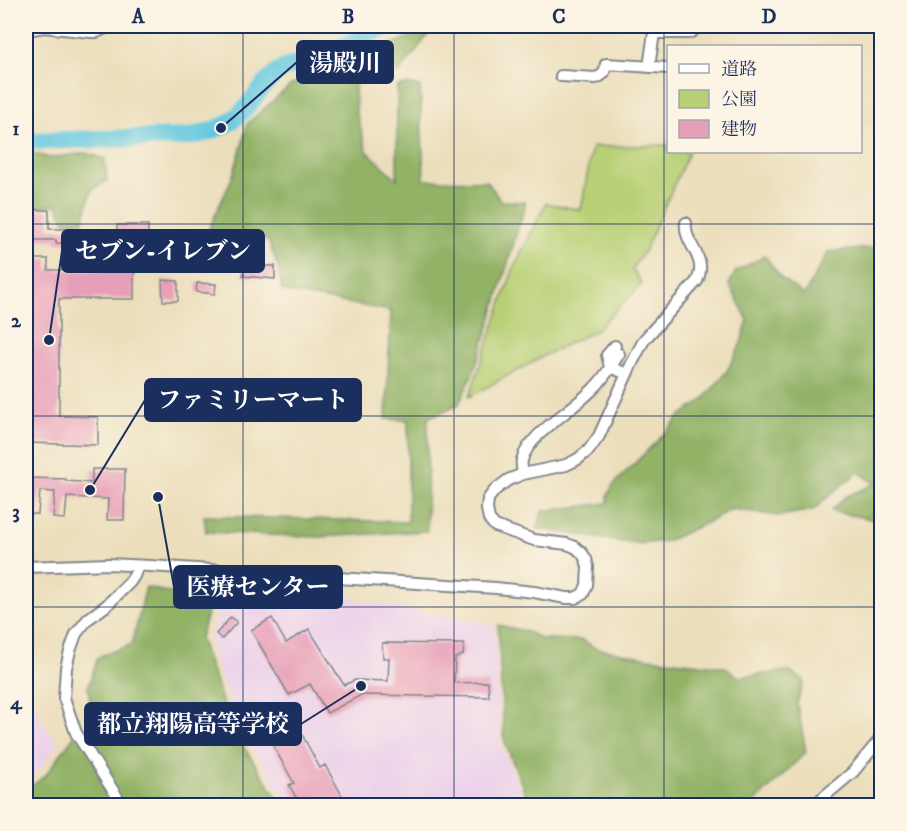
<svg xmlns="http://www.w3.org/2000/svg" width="907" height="831" font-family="'IM FELL DW Pica','Noto Serif JP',serif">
<rect width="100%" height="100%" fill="#fcf5e5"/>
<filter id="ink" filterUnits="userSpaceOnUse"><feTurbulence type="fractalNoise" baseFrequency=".0167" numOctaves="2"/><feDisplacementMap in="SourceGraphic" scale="12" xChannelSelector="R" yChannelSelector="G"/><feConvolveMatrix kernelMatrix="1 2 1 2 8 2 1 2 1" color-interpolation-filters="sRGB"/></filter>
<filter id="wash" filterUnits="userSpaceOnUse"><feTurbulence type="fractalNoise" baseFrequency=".008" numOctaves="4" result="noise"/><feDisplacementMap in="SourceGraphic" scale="24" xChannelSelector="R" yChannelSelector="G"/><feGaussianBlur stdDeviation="1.35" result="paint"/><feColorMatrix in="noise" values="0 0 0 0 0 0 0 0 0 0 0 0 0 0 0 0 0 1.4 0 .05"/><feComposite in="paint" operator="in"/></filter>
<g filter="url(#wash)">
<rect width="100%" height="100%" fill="#ebdebb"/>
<!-- built -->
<path fill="#ecd1ea" d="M227 580 267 583 495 625 500 741 526 805H291L239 730 209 643Z
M26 694 58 744 39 771 26 779Z"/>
<!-- green -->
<path fill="#b8d074" stroke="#6a8069" stroke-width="1.5" d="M668 145V152H689L645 250 632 269 642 284 595 331 551 352 469 397 514 267 546 203 581 210 592 147Z"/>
<!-- forest -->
<path fill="#92b266" stroke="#567062" stroke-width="1.5" d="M418 26H435L398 74 392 63 369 68 355 83 356 112 367 151 397 179V87L408 84 420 87 424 180 487 181 501 201 526 202 491 320 475 368 459 404 428 418 427 531 318 537 206 532 204 516 408 522V420L386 419 391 311 282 291 278 267 268 240 209 229 232 178 243 142 247 124 291 85 349 64 409 37Z
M26 151 49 158 86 153 105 159 107 181 92 189 83 221 65 222 57 205 26 207Z
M881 247V521L831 511 845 497 875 484 859 472 843 484 813 510 779 516 732 509 710 521 667 541 637 544 538 529 542 511 608 503V495L613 485 668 430 680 416 703 400 727 371 741 343 748 320 729 284 736 271 765 256 781 278 804 295 828 252Z
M146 587 210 603 200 638 232 729 282 805H26V790L45 776 76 733 94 727 88 687 98 657 132 644Z
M498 625 528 632 541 639 582 640 595 648 649 658 725 667 739 677 788 671 804 680 797 703 806 752 752 805H530L504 740Z"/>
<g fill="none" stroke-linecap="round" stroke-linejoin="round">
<!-- river -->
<path stroke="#61c7df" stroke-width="18" d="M26 141 188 137C220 130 234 124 254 98 263 87 270 76 283 69 291 65 301 63 309 60 335 50 361 39 385 26"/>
</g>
<g id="blocks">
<!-- building -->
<path fill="#e79eb8" d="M26 210H49V229H74V243H56V240H26Z
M117 225H148V238H117Z
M246 256 264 257 263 266H275V279L243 276Z
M26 259H48V270H102V260H134V299H59V416L98 417V445L26 443Z
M162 280 178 281V301H163Z
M197 283 216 284 215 294 196 292Z
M92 469H125L124 520H107L108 499 67 497 65 519 53 518 55 492 40 491 38 514H26V478L66 479V481L92 483Z
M231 617 237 622 222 639 216 634Z
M272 618 286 643 309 629 344 685 355 680 388 681 389 658H383L382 643 464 644 463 655 455 658 454 683 488 682 489 697 361 695 327 713 310 684 289 695 251 630Z
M298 727 320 768 325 765 348 806H301L289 785 294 783 271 742Z"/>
</g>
</g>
<g filter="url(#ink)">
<use href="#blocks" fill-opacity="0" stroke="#83868c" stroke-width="1.5"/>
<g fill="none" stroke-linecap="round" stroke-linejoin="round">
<!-- minor casing -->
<g stroke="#83868c" stroke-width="14">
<path id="minor" d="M26 30 44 27 91 32H97L110 26
M649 67 654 33H689L693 31 695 26
M561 76 596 78C604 75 605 72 606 64L668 68
M615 346 607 355 610 367 627 374
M523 474C522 469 521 464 522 460 529 433 575 409 594 388 604 379 611 366 619 354
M26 567 108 564 150 566 496 588 534 592 566 598H575L583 594 587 585 588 567 586 559 581 552 575 547 567 544 534 540 495 526 489 519 487 509 488 499 495 490 508 480 523 474 566 465 578 459 589 450 599 436 631 365 644 340 697 281C709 257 683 244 686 223
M123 806 76 733 64 698 66 668 70 651 76 634 88 619 107 605 130 582 134 576 138 566
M813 806 853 772 882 737"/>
</g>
<!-- minor -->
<use href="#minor" stroke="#fff" stroke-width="10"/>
</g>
</g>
<!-- grid -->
<path fill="none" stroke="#1b2f5e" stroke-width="1.5" stroke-opacity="0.55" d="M243 26V806M454 26V806M664 26V806M26 224H882M26 416H882M26 607H882"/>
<!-- callouts -->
<path fill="none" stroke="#1b2f5e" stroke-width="2" d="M221 128L297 62M49 340L62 251M90 490L145 400M158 497L174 587M361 686L301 724"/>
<g fill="#1b2f5e" stroke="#fcf5e5" stroke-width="2">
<circle cx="221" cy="128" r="6"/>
<circle cx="49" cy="340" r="6"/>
<circle cx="90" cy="490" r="6"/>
<circle cx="158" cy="497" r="6"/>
<circle cx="361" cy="686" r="6"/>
</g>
<g fill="#1b2f5e" stroke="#1b2f5e" stroke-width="2">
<rect x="297" y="41" width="96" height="42" rx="6"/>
<rect x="62" y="230" width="202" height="42" rx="6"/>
<rect x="145" y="379" width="216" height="42" rx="6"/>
<rect x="174" y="566" width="168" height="42" rx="6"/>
<rect x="85" y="703" width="216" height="42" rx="6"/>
</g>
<g font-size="24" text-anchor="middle" font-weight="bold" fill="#fff">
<text x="345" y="71">湯殿川</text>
<text x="163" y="259">セブン-イレブン</text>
<text x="253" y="408">ファミリーマート</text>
<text x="258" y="595">医療センター</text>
<text x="193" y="732">都立翔陽高等学校</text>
</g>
<!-- margin -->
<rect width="907" height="831" fill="none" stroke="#fcf5e5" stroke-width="66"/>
<!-- legend -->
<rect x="667" y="45" width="195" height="108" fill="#fcf5e5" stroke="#a2a6af" stroke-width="1.5"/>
<rect x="679" y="64" width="30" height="9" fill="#ffffff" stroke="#a2a6af" stroke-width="1.5"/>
<text x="721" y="75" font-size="18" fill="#1b2f5e">道路</text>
<rect x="679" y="90" width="30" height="18" fill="#b8d074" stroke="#a2a6af" stroke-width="1.5"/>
<text x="721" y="105" font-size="18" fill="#1b2f5e">公園</text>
<rect x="679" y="120" width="30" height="18" fill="#e79eb8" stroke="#a2a6af" stroke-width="1.5"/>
<text x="721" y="135" font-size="18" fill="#1b2f5e">建物</text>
<rect x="33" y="33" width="841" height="765" fill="none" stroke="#1b2f5e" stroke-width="2"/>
<g font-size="20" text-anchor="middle" font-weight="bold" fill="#1b2f5e">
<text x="138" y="23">A</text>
<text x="348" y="23">B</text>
<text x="559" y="23">C</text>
<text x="769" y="23">D</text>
<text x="16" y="135">1</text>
<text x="16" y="327">2</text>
<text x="16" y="518">3</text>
<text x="16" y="709">4</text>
</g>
</svg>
